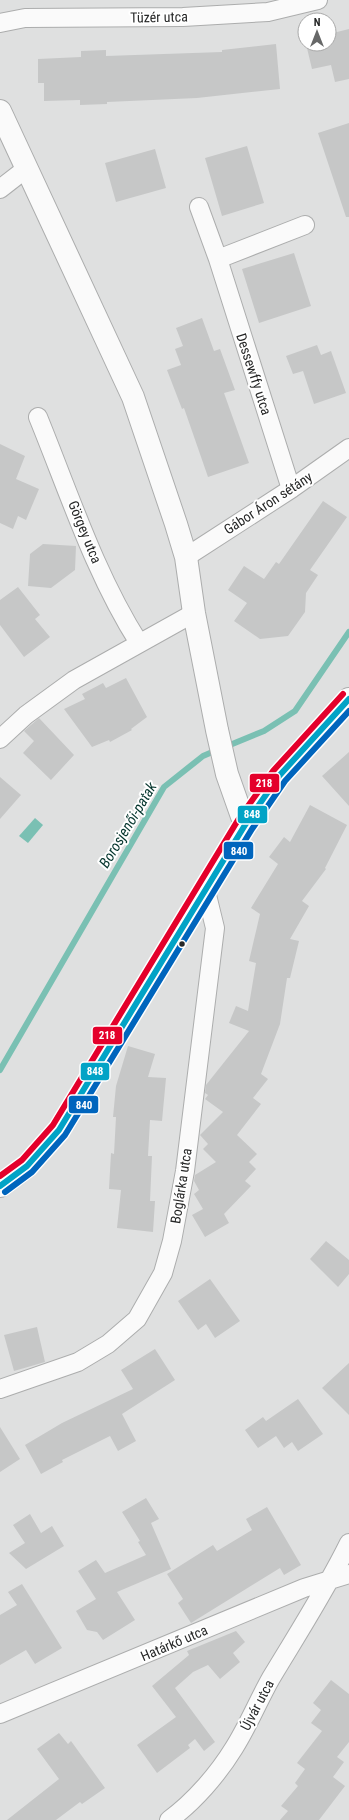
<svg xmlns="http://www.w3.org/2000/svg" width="349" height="1820" font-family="'Roboto Condensed',sans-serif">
<rect width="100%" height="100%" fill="#dfe0e0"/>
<!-- water -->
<path fill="#7ac0b3" d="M35 818 43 825 28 843 19 836Z"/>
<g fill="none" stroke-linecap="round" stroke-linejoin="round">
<!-- stream -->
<path stroke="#7ac0b3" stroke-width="6" d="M225 747 264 731 295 711 349 632
M0 1070 164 787 203 756 217 750"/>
</g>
<!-- building -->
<path fill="#c6c7c7" d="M349 29V79L335 82 331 65 312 69 306 44H329V34Z
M276 44 280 89 197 98 107 102V104L80 105V100L44 101V83H38V59L81 57V51L106 50V56L222 52V50Z
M349 123V217H346L318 133Z
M247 146 264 203 222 216 205 158Z
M155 149 166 188 116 202 105 163Z
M294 253 311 306 259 323 242 269Z
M202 318 214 351 220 349 235 390 224 393 249 463 208 477 184 408 182 409 167 370 181 365 175 349 183 346 176 328Z
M317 345 321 355 331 351 346 393 314 404 303 371 293 374 286 356Z
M0 444 25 456 16 479 39 489 26 520 18 516 13 529 0 523Z
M323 501 347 517 310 570 318 575 306 593 305 612 288 636 260 639 234 621 247 603 228 590 244 566 264 579 276 562 279 564Z
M43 544 76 546 75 570 51 588 28 586 30 554Z
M18 587 40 615 35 619 50 637 24 657 0 625V600Z
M126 678 147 717 131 729 132 730 110 742 109 740 92 747 64 709 85 699 82 694 103 683 106 688Z
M39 718 74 755 51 780 23 753 34 741 24 731Z
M349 752V806L322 776Z
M0 777 21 795 0 819Z
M310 805 347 825 325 868 326 869 302 901 309 906 290 939 299 941 290 978H287L280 1024 261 1074 268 1079 253 1098 261 1104 237 1135 257 1154 249 1162 256 1169 245 1181 251 1186 224 1214 229 1223 205 1237 192 1215 203 1209 194 1194 199 1190 194 1181 195 1175 216 1162 203 1149 208 1144 200 1135 223 1112 205 1099 208 1095 205 1093 206 1085 249 1031 229 1023 236 1006 248 1011 256 963 249 961 260 914 251 908 278 864 269 857 284 837 290 842Z
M128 1046 155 1054 148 1077 166 1078 162 1121 150 1120 148 1156H152L150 1201H155L153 1232 117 1228 121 1190 109 1189 111 1153 114 1154 116 1117H113L116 1086Z
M326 1241 349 1260V1274L338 1287 310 1259Z
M210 1279 240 1321 215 1338 206 1324 198 1330 178 1301Z
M37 1327 45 1362 14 1371 4 1335Z
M155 1349 175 1380 122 1414 136 1441 118 1451 110 1436 62 1460 63 1462 41 1474 25 1445 62 1423 133 1389 121 1370Z
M349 1363V1415L322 1388Z
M298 1399 323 1434 298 1451 292 1442 284 1448 276 1436 258 1448 245 1430 263 1417 266 1421Z
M0 1427 20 1459 0 1472Z
M146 1498 159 1519 151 1523 171 1569 117 1592 135 1620 103 1640 97 1632 87 1630 76 1611 96 1599 78 1571 96 1560 105 1573 146 1555 138 1542 140 1541 122 1512Z
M267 1507 301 1565 284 1575 280 1568 191 1623 178 1603 183 1599 167 1574 213 1545 217 1551 252 1530 246 1519Z
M30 1514 41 1533 52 1526 64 1546 26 1569 9 1553 25 1543 13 1525Z
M22 1584 62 1648 35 1664 26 1650 0 1665V1615L17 1605 8 1592Z
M236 1631 245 1642 233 1653 240 1662 220 1679 208 1665 193 1672 175 1688 215 1742 204 1751 195 1739 188 1745 190 1748 157 1773 137 1745 176 1717 152 1686 189 1655 187 1651Z
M331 1680 349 1694V1742L337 1757 344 1762 333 1777 345 1786 319 1820H280L288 1811 281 1806 298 1786 295 1783 305 1769 297 1763 322 1731 311 1723 321 1710 313 1703Z
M59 1733 68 1744 71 1741 105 1788 82 1804 80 1802 56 1820H7L59 1779 37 1749Z"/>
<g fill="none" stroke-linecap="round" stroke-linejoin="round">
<!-- minor casing -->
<g stroke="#acadad" stroke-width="20">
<path id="minor" d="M0 23 25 18 183 17 268 12 318 0
M0 189 27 168
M199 207 218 259 291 489
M218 259 305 225
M38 417C69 493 95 574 139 643
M186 557 291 489 349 448
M0 739 26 715 74 680 194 613
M0 1389 78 1362 108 1344 137 1319 163 1273 172 1241 185 1171 215 928 206 891
M0 1714 304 1588 349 1574
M169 1820C194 1802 218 1774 234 1748 248 1726 258 1701 271 1678 298 1633 326 1590 349 1543"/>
</g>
<!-- tertiary casing -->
<g stroke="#acadad" stroke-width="24">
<path id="tertiary" d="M0 111 133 397 176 524 186 557 194 613 217 730 227 774 245 825"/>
</g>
<!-- secondary casing -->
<g stroke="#acadad" stroke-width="24">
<path id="secondary" d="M0 1186 27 1166 59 1130 245 825 279 776 349 699"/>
</g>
<!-- minor -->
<use href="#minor" stroke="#fafafa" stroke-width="18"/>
<!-- tertiary -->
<use href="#tertiary" stroke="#fafafa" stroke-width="22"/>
<!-- secondary -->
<use href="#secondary" stroke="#fafafa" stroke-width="22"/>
<!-- bus-1 casing -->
<g stroke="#fff" stroke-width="9">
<path id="bus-1" d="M0 1186 27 1166 59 1130 245 825 279 776 349 699"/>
</g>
<!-- bus-2 casing -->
<g stroke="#fff" stroke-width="9">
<path id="bus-2" d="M5 1192 32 1172 65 1135 252 829 285 781 349 711"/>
</g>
<!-- bus-3 casing -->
<g stroke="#fff" stroke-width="9">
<path id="bus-3" d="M0 1176 22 1160 53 1125 238 820 273 771 343 694"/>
</g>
<!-- bus-1 -->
<use href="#bus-1" stroke="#02a3c6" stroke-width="6"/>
<!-- bus-2 -->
<use href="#bus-2" stroke="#0065bd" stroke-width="6"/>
<!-- bus-3 -->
<use href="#bus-3" stroke="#e4002b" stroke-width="6"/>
</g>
<!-- markers -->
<circle fill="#272828" stroke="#fff" stroke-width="1.5" cx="182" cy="944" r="3.5"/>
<g text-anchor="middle" stroke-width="4" stroke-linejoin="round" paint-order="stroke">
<!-- street labels -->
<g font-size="14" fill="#272828" stroke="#fff">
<text transform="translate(159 17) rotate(-1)" y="5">Tüzér utca</text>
<text transform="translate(254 374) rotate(72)" y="5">Dessewffy utca</text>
<text transform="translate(268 503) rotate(-33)" y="5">Gábor Áron sétány</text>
<text transform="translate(85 532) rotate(68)" y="5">Görgey utca</text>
<text transform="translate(181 1186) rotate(-81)" y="5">Boglárka utca</text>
<text transform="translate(174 1643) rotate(-23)" y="5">Határkő utca</text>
<text transform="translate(257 1705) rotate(-62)" y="5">Újvár utca</text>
</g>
<!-- water labels -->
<g font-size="15" font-style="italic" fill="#06362e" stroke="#fff">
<text transform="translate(128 825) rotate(-59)" y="5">Borosjenői-patak</text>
</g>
</g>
<g stroke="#fff" stroke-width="1.5">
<rect x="249" y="773" width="31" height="20" rx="4" fill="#e4002b"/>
<rect x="237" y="805" width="31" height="19" rx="4" fill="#02a3c6"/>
<rect x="223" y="841" width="31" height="19" rx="4" fill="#0065bd"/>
<rect x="92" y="1026" width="31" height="19" rx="4" fill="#e4002b"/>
<rect x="80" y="1062" width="30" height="19" rx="4" fill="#02a3c6"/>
<rect x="68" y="1095" width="31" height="19" rx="4" fill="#0065bd"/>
</g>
<g font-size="11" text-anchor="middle" font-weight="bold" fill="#fff">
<text x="264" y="787">218</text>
<text x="252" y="818">848</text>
<text x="239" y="855">840</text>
<text x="107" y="1039">218</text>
<text x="95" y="1075">848</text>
<text x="84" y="1109">840</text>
</g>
<!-- north arrow -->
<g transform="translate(317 32)"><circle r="19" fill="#ffffff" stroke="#a9a9a9"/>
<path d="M0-3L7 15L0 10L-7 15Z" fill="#676868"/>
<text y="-6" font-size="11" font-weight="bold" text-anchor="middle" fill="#272828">N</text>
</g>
</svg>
